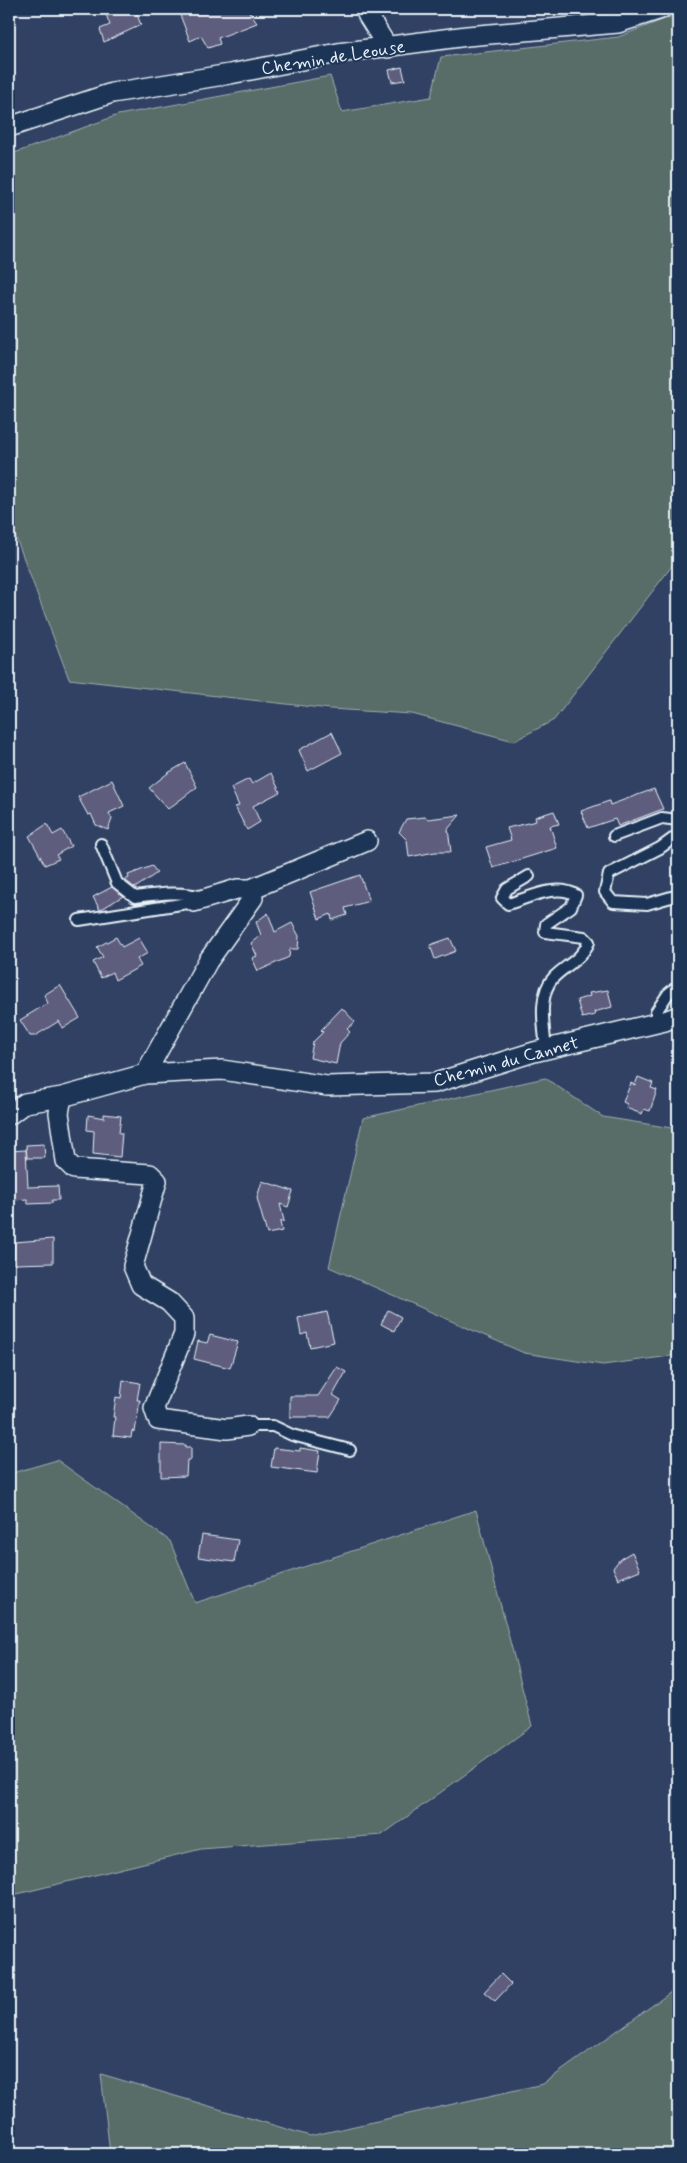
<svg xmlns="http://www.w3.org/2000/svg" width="687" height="2163" font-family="Mynerve,sans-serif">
<rect width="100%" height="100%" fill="#304163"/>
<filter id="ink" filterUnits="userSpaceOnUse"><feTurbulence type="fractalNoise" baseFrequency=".02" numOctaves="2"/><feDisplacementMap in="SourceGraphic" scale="10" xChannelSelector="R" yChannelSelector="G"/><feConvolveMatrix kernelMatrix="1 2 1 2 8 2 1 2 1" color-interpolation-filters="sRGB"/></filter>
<g filter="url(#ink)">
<!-- green -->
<path fill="#586c68" stroke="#a0aeb0" d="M678 14V558L554 720 514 741 412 714 330 709 69 679 9 519V155L118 115 330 76 342 112 431 97 441 57 618 37Z
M545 1078 603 1117 678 1129V1355L603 1365 524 1353 329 1267 363 1118Z
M57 1460 170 1541 195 1603 476 1510 532 1726 382 1835 201 1849 9 1896V1474Z
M678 1987V2154H110L101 2074 310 2136 543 2084Z"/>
<!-- building -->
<path fill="#5e5d7e" stroke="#e8f1f8" d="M104 9H135L141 25 104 42 100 29 110 25Z
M195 9H247L257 23 218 38 220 44 208 48 201 36 190 41 180 15Z
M402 67 405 80 392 82 389 70Z
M332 732 342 753 308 771 299 750Z
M185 763 197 787 168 809 149 788 168 773Z
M271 773 280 792 253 806 260 822 247 830 235 807 239 806 231 788 249 779 252 784Z
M112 780 124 806 109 813 112 819 108 830 96 825 91 814 88 815 78 797Z
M654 789 663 809 618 826 615 819 588 828 581 811 609 801 610 805Z
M554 811 559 824 550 826 557 848 493 868 486 847 511 840 507 828 536 821 535 817Z
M460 815 448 829 451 852H435L409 857 407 840 399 832 406 819 425 817 428 819Z
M47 824 53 835 62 830 71 846 56 855 59 859 45 865 29 836Z
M152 866 157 873 135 888 125 880 129 878 128 875Z
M360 875 369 901 345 908 347 915 332 920 331 914 319 919 310 892Z
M112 887 123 896 100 910 93 897Z
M268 913 275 932 292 923 299 936 298 949H290L289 957 258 971 252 958 257 956 251 943 261 935 256 922Z
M116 937 122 947 139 938 148 953 137 959 141 966 115 980 112 972 101 978 93 962 103 957 97 947Z
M450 938 456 951 435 959 430 945Z
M60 985 80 1018 63 1028 59 1021 35 1036H30L20 1020 48 1003 44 995Z
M608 990 612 1007 594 1012 595 1015 582 1018 577 1000 590 996 589 993Z
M342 1008 355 1022 347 1029 350 1032 340 1043 336 1064 310 1058 313 1042 323 1032 321 1030Z
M638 1077 653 1083 651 1088 657 1090 650 1111 644 1109 642 1114 626 1108 627 1104 623 1102 631 1083 635 1085Z
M104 1114 121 1116 119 1133H122L120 1157 93 1154 94 1131 87 1130 88 1115 104 1118Z
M44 1144 45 1158H27L26 1145Z
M26 1150 28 1187 58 1186 59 1200H52V1203L28 1204 27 1199 13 1200 12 1181H9V1151Z
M262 1181 293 1191 288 1207 280 1204 284 1221 280 1222 282 1231 267 1234 257 1198Z
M53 1239V1263L14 1264V1242Z
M388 1310 401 1317 394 1331 381 1324Z
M327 1312 334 1342 310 1347 307 1333 301 1335 298 1318Z
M210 1335 238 1342 230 1368 194 1359 198 1341 207 1343Z
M337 1367 346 1372 333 1395 341 1400 330 1417H290V1396H318Z
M123 1380 140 1383 137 1400H140L135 1432 132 1431 131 1438 113 1436 115 1417H113L116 1397 121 1398Z
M161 1444 186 1445V1447H191V1460H187L186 1476 161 1477Z
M274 1448 300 1451V1448L320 1451 317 1473 271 1467Z
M202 1535 238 1540 234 1562 198 1557Z
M632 1552 640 1570 618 1579 613 1568 620 1559Z
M501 1974 511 1984 495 2001 484 1992Z"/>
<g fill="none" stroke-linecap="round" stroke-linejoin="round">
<!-- lane casing -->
<g stroke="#e8f1f8" stroke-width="14">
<path id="lane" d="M678 835 660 848 609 874 605 892 613 902 647 904 678 895
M614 836 662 818 678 820
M101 844 117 883 135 897C159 894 180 891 203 897
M529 876 507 889 502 898 508 904C529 898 556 883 576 895L571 907 546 924 545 932 584 937 589 942C582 959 566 965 554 977 537 994 544 1028 546 1049
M79 920 194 902
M665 1021 656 1012 668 994 678 986
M248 1426H273L292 1435 350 1450"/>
</g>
<!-- street casing -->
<g stroke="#e8f1f8" stroke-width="22">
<path id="street" d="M365 9 368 16 388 48
M9 127 112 93 230 74 338 53 467 36 618 23 661 9
M194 902 237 889H251L367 841
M145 1074 208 961 253 898 251 889
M62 1097 59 1113 66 1161 74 1169 150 1174 157 1181 133 1266 141 1285 169 1302 184 1318V1334L154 1408 158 1420 227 1429 248 1426
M9 1115 25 1103 62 1097 145 1074 222 1070 327 1086 435 1083 534 1052 665 1021 678 1016"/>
</g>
<!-- lane -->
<use href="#lane" stroke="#1d3557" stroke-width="10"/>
<!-- street -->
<use href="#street" stroke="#1d3557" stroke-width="19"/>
</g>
</g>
<g text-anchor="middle" stroke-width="4" stroke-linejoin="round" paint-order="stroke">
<!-- street labels -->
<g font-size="18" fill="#e8f1f8" stroke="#1d3557">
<text transform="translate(333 57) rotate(-9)" y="6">Chemin de Leouse</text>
<text transform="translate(506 1061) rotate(-15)" y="6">Chemin du Cannet</text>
</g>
</g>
<!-- margin -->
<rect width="687" height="2163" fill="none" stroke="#1d3557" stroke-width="30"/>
<rect x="15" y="15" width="657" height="2133" fill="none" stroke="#e8f1f8" stroke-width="2" filter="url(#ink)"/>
</svg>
